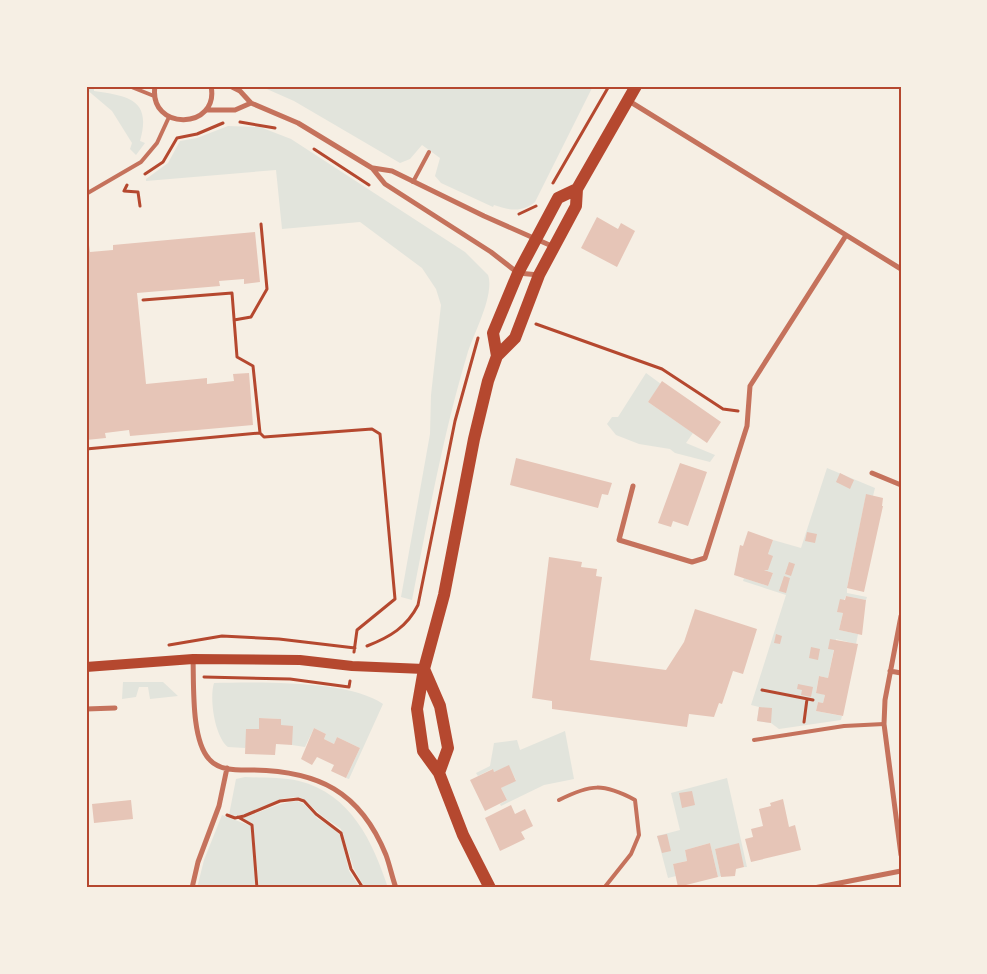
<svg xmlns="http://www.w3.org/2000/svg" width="987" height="974" font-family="Roboto,sans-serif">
<rect width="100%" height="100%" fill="#f6efe4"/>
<!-- green -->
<path fill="#e2e4dc" d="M86 86H94V91C128 96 152 99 140 141L145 143 136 155 130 149 132 143 112 111 86 89Z
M260 86H593L535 202C522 213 508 210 494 205L493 207 441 183 435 176 440 158 422 145 410 159 400 163 294 101Z
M228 126 260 127 291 139 465 252 488 275C495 295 473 335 467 355 443 435 428 518 412 600L401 597 430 434 431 395 441 305 436 289 422 268 360 222 282 229 276 170 146 181V179L168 163 180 141 197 138Z
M646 373 661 384 648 402 693 433 686 443 715 455 710 462 675 453 670 449 639 444 616 435 607 424 612 417H618Z
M827 468 875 488 873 496 866 495 847 588V593L867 597 866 600 846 596 838 612 843 613 839 630 858 634 856 644 836 639 828 678 819 676 816 692 825 695 823 703 818 702 816 711 842 716 841 720 779 729 771 723 757 721 759 707 751 705 786 595 743 581 744 578 768 586 773 573 764 570 772 556 768 554 773 540 801 548Z
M123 682H163L178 696 150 699 148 687H139L136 697 122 699Z
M214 683C256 682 350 680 383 704L349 779 346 778 360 748 337 737 334 744 324 739 326 734 314 728 305 747 292 745 281 725V719L259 718V729L245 748 228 747C215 737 209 699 214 683Z
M565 731 574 779 544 785 501 806 500 804 507 800 501 788 516 780 509 766 494 772 492 769 478 776 476 773 490 766 494 743 517 740 520 750Z
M245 777C263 778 281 777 299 781 351 794 373 842 388 888H365L354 869 341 829 322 816 302 798C274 792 254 821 229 815L236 779Z
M727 778 747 867H744L738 844 715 849 721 876 718 877 710 843 685 850 687 861 673 864 676 876 668 878 657 836 680 830 671 793Z
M297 801 304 804 317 818 335 830 341 836 349 871 360 888H259L253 826 252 823 239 818C261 814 274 803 297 801Z
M222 815 251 826 256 888H197L204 860Z"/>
<!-- building -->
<path fill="#e6c5b7" d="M597 217 618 229 621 223 635 231 617 267 581 248Z
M255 232 260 282 244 284V279L219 281 220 286 137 293 146 384 207 378V384L234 381 233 374 249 373 253 425 130 436 129 430 105 433 106 438 86 440V246L89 245 90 252 113 250V245Z
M662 381 721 422 707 443 648 402Z
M516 458 612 483 608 495 602 494 598 508 510 485Z
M680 463 707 472 688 526 673 521 671 527 658 523Z
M840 473 854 480 850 489 836 482Z
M866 494 883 498 882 506H883L864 592 847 588Z
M748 531 773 540 768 554 773 556 768 570H764L773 573 768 586 734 575 740 545 743 546Z
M807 532 817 534 815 543 805 541Z
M549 557 582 562 581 567 597 569 596 576 602 577 590 660 666 670 684 642 695 609 757 629 743 674 733 671 722 704 719 703 714 717 689 714 687 727 552 709V701L532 698Z
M789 562 795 564 791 576 785 574Z
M784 576 790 578 786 593 779 591Z
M846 596 866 600 862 635 839 630 843 613 837 612 840 599 845 600Z
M776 634 782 636 780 644 774 643Z
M830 639 858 644 843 716 816 711 818 702 823 703 825 695 816 693 819 676 828 678 834 650 828 649Z
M811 647 820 649 818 660 809 658Z
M798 684 813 687 811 697 801 695 802 690 797 689Z
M759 707 772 708 771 723 757 721Z
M259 718 281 719V725L293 726 292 745 276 744 275 755 245 754 246 729H259Z
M314 728 326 734 324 739 334 744 337 737 360 748 346 778 331 771 334 765 317 757 312 765 301 759Z
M509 765 516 781 501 788 507 800 485 811 470 780 493 769 494 772Z
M692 791 695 805 682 808 679 793Z
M783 799 789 827 795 825 801 850 751 862 745 839 753 837 751 829 763 826 759 809 771 806 770 803Z
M131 800 133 819 94 823 92 804Z
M511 805 515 814 525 809 533 826 521 832 525 839 500 851 485 818Z
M667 834 671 851 662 853 657 836Z
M710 843 718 877 678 887 673 864 687 861 685 850Z
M739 843 744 867 736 869 735 876 721 877 715 849Z"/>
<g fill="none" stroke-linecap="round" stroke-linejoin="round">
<!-- path -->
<path stroke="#b5482f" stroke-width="3" d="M240 122 275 128
M314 149 369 185
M145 174 163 162 177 138 197 134 223 123
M553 183 609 86
M127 185 124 191 138 192 140 206
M519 214 536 206
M143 300 232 293 237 357 253 366 260 433 264 437 372 429 380 434 395 599 357 630 354 652
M234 320 251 317 267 289 261 224
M536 324 662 369 723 409 738 411
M86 449 260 433
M169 645 222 636 279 639 355 648
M367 646C390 637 407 627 418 605L455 421 478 338
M204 677 290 679 349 687 350 681
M762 690 813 700
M804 722 807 699
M227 815 235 818 244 816 280 801 298 799 304 801 316 814 341 833 351 869 363 888
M238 817 252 825 257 888"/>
<!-- service -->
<path stroke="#c5725c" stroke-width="4" d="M129 86 154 96
M413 182 429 152
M86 194 141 162 157 143 169 117
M754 740 844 726 884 724
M559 800C591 784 603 783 635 800L639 835 631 854 604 888"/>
<!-- minor -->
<path stroke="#c5725c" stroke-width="5" d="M155 86C148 132 220 130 211 86
M230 86 240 91 251 103 298 123 372 168 385 184 491 252 518 273 539 275
M629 101 901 269
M206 110H235L251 103
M373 168 392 171 484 216 554 247
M872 473 901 485
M633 486 619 540 692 562 705 558 747 426 750 386 845 237
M901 616 885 700 884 724 901 855
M193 659C194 685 191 739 209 759 219 771 237 770 252 770 318 771 360 791 386 855 390 866 392 877 396 888
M890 671 901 673
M86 709 115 708
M192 888 198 862 219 806 227 768
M814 888 901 871"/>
<!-- secondary -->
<path stroke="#b5482f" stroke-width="10" d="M86 667 193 659 300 660 352 666 424 669"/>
<!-- primary -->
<path stroke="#b5482f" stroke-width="12" d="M497 356 493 333 518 273 558 198 577 189
M424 669 440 706 448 748 439 773
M490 888 463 835 439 773 423 751 417 709 424 669 444 595 474 439 488 381 497 356 515 338 539 275 576 206 577 189 636 86"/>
</g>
<!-- border -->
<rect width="987" height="974" fill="none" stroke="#f6efe4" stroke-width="175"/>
<rect x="88" y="88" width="812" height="798" fill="none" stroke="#b5482f" stroke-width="2"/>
</svg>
